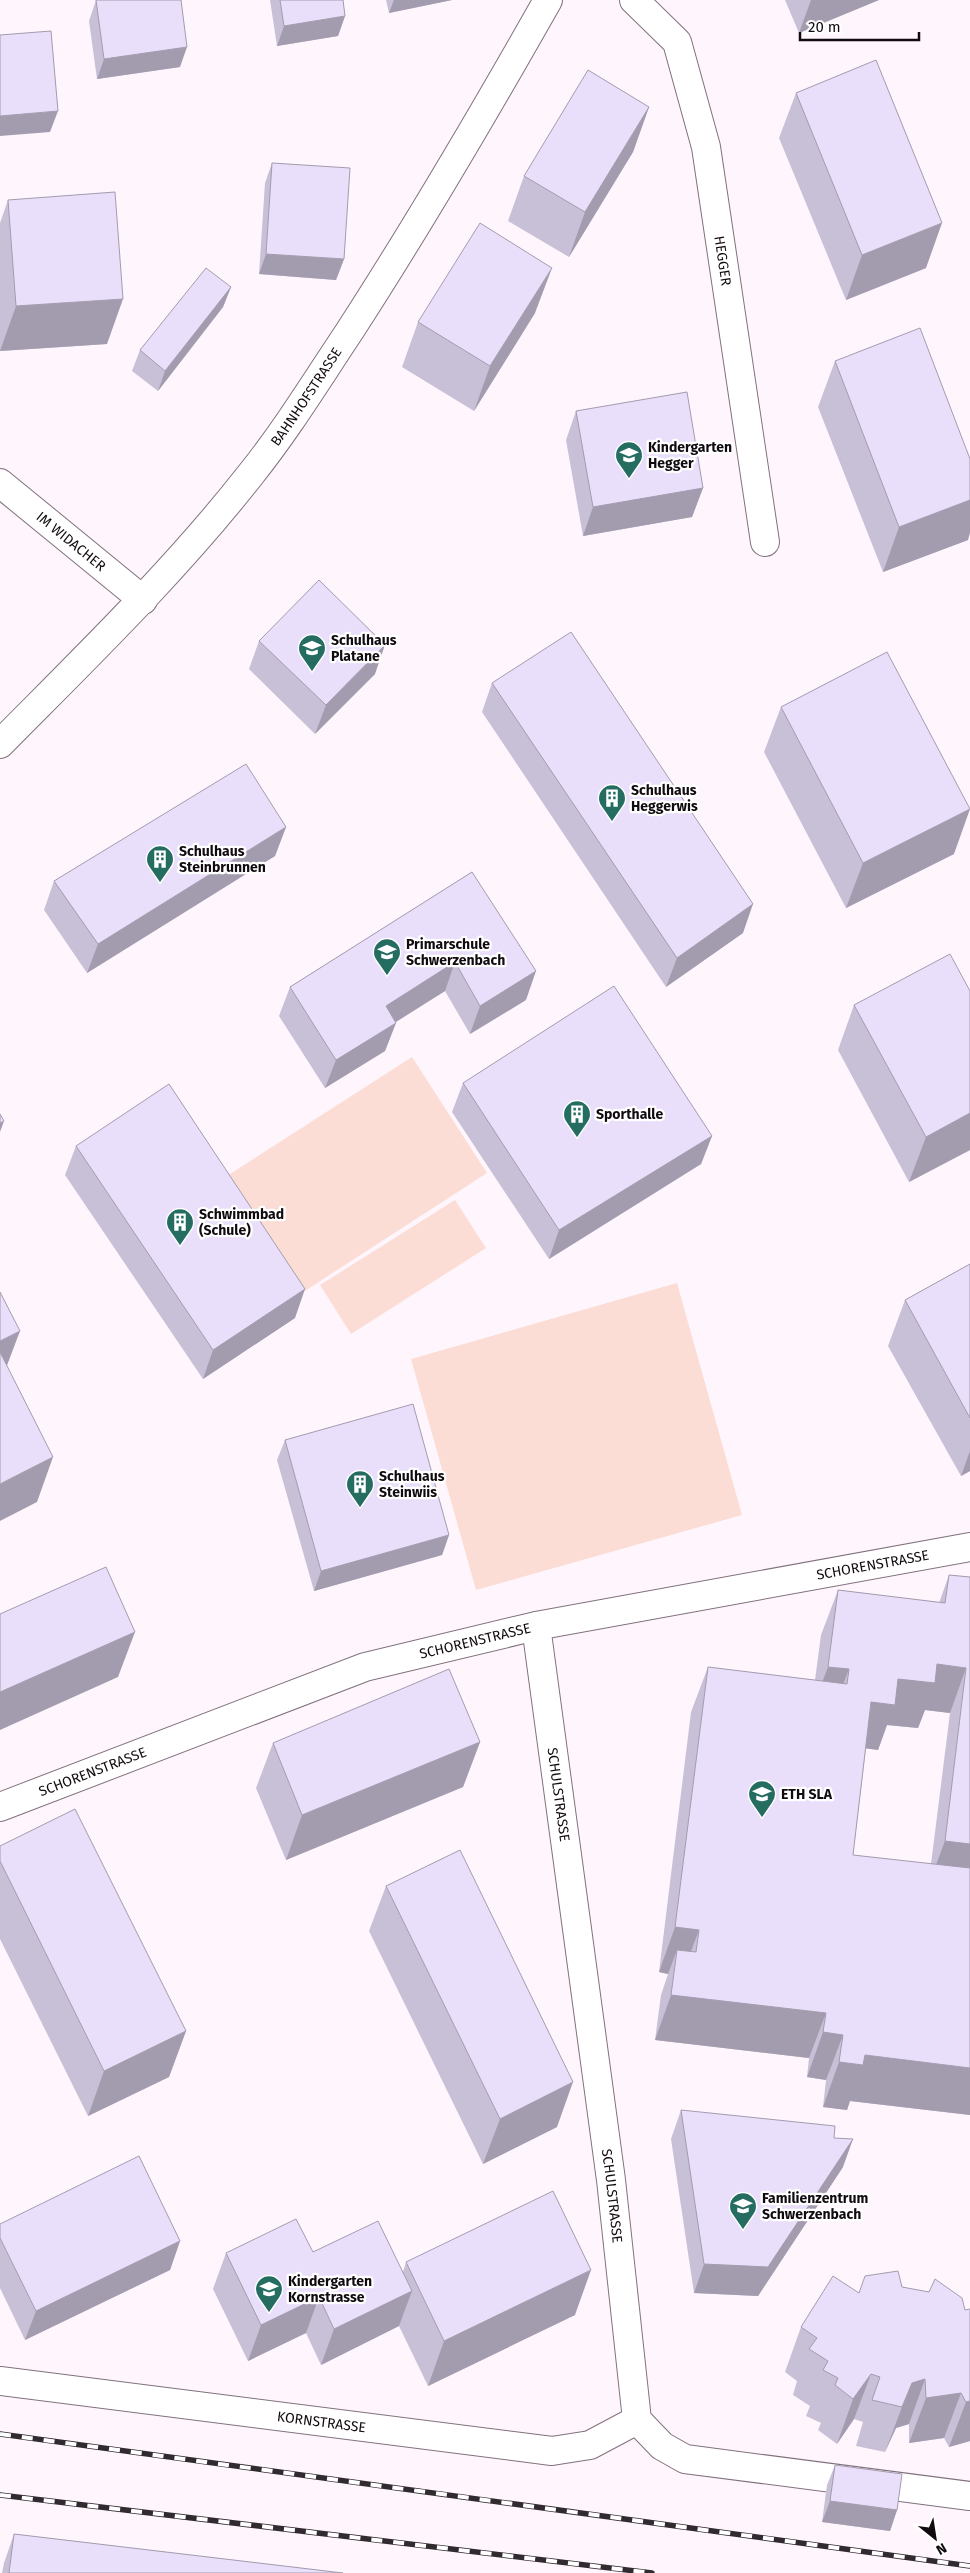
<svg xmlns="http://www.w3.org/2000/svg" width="970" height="2573" font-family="'Fira Sans',sans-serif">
<rect width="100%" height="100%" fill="#fef6fc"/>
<!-- green -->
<path fill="#fcddd6" d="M412 1057 487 1173 291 1300 216 1183Z
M455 1200 486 1248 351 1334 320 1285Z
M677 1283 742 1515 476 1590 411 1359Z"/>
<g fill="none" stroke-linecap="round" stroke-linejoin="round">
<!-- street casing -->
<g stroke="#81717e" stroke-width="30">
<g id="street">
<path id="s1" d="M634 0 677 42 706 147 765 542"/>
<path id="s2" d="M0 483 143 600"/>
<path id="s3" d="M536 1626 611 2180 637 2420 662 2446 685 2459 970 2496"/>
<path id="s4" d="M0 1807 365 1667 536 1626 970 1547"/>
<path id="s5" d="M0 2381 552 2451 590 2445 637 2420"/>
</g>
</g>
<!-- secondary casing -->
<g stroke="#81717e" stroke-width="30">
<g id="secondary">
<path id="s6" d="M0 744C86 657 175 571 251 474 287 429 317 380 349 332 419 224 484 113 548 0"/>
</g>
</g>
<!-- street -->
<use href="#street" stroke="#fff" stroke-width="28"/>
<!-- secondary -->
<use href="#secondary" stroke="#fff" stroke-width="28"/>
<!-- rail casing -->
<g stroke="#312a30" stroke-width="5.5">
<path id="rail" d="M0 2434 970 2566
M0 2495 652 2573"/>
</g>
<!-- rail -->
<use href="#rail" stroke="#fff" stroke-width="4" stroke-dasharray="11" stroke-linecap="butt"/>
</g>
<!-- wall -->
<path fill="#c8c0d7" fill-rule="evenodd" d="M96 0 180 67 97 79 89 21Z
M270 0H343L345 16 338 36 277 46Z
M386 0H452L389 13Z
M785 0H879L799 33Z
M796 93 926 268 846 300 779 138Z
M649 107 633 152 569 257 508 221 524 176Z
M272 163 344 259 336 280 259 274 265 183Z
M8 200 107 344 0 351V223Z
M231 287 223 307 158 391 132 371 140 350Z
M535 313 474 411 402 367 418 322Z
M835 361 968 540 883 572 818 407Z
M576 411 703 488 692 517 583 536 566 440Z
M259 641 375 674 315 734 249 669Z
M492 683 743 933 666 987 482 712Z
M781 707 954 854 846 908 764 752Z
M286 827 275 856 87 973 44 910 54 881Z
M472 872 526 1000 470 1034 445 991 396 1022 385 1051 325 1088 279 1016 290 987Z
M854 1005 970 1150 909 1182 838 1050Z
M463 1083 712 1136 701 1164 549 1259 452 1112Z
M76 1146 295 1318 203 1379 65 1175Z
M970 1264V1471L961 1476 888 1346 905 1300Z
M285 1440 449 1535 442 1555 314 1591 277 1460Z
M949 1575 970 1577V2115L850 2101 847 2110 823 2107 826 2080 807 2077 809 2058 655 2040 661 1995 668 1974 659 1972 691 1712 708 1667 815 1680 821 1635 838 1590 939 1603ZM925 1710 950 1713 931 1864 853 1855 866 1748 878 1750 887 1725 918 1728Z
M480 1742 463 1787 286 1860 256 1788 273 1743Z
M0 1846 186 2031 169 2077 88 2116 0 1939Z
M386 1886 557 2127 483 2164 369 1931Z
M681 2110 834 2138 843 2167 758 2296 694 2293 671 2139Z
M0 2224 180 2241 170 2270 25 2340 0 2288Z
M313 2252 403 2272 406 2262 575 2315 428 2386 399 2326 321 2365 306 2333 248 2361 213 2289 226 2253Z
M902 2287 962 2298 970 2441 949 2447 944 2438 909 2443V2424L896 2428 885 2452 856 2446 863 2422 854 2419 837 2444 818 2430 821 2423 806 2416 810 2406 793 2395 797 2381 785 2372 801 2327 859 2293Z
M835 2465 897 2510 890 2531 822 2522 827 2485Z
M14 2534 343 2573H2L4 2563Z"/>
<!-- shaded-wall -->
<path fill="#a39caf" d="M394 0H452L389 13Z
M811 0H879L799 33Z
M345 16 338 36 277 46 284 26Z
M187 47 180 67 97 79 104 59Z
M649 107 633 152 569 257 585 212Z
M58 111 50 132 0 136V116Z
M942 223 926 268 846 300 862 255Z
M266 254 344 259 336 280 259 274Z
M552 268 535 313 474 411 490 366Z
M231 287 223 307 158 391 165 371Z
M123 299 107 344 0 351 16 306Z
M703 488 692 517 583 536 593 507Z
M970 500V533L968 540 883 572 899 527Z
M385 645 375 674 315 734 326 705Z
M970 809 954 854 846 908 863 863Z
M286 827 275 856 87 973 98 944Z
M753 904 743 933 666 987 677 958Z
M455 962 445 991 375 1035 386 1006Z
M536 971 526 1000 470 1034 480 1006Z
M396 1023 385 1051 325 1088 336 1060Z
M970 1113V1150L909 1182 926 1137Z
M4 1121 0 1132V1123Z
M712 1136 701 1164 549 1259 559 1230Z
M305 1289 295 1318 203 1379 213 1350Z
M20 1331 3 1376 0 1378V1341Z
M970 1451V1471L961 1476Z
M53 1457 37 1502 0 1521V1484Z
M449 1535 442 1555 314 1591 321 1571Z
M135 1632 118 1677 0 1730V1692Z
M937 1664 966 1668 950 1713 925 1710 918 1728 887 1725 878 1750 855 1747 871 1702 898 1679Z
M828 1667 849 1669 832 1714 811 1712Z
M480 1742 463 1787 286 1860 302 1815Z
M945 1841 970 1844V1882L928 1886Z
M675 1927 699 1930 682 1975 677 1950 668 1974 659 1972Z
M671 1995 826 2013 809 2058 655 2040Z
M186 2031 169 2077 88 2116 104 2071Z
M823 2032 843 2035 826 2080 807 2077Z
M865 2055 970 2068V2115L850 2101 847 2110 823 2107 839 2062Z
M573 2082 557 2127 483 2164 500 2119Z
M853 2139 843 2167 758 2296 694 2293 704 2264Z
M180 2241 170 2270 25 2340 36 2311Z
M591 2270 575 2315 428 2386 444 2341Z
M412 2291 399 2326 321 2365 334 2329Z
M319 2297 306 2333 248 2361 261 2325Z
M871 2374 854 2419 837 2444 853 2399Z
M925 2379 909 2424 896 2428 885 2452 902 2407 912 2383Z
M961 2393 944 2438 909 2443 926 2398Z
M970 2401V2441L949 2447 966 2402Z
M830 2501 897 2510 890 2531 822 2522Z"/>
<!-- building -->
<path fill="#e9dffa" stroke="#a39caf" d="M96 0H181L187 47 104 59Z
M280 0H343L345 16 284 26Z
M51 31 58 111 0 116V35Z
M876 60 942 223 862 255 796 93Z
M588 70 649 107 585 212 524 176Z
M272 163 350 168 344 259 266 254Z
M115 192 123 299 16 306 8 200Z
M480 223 552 268 490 366 418 322Z
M206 268 231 287 165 371 140 350Z
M920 328 970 459V500L899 527 835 361Z
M687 392 703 488 593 507 576 411Z
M319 580 385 645 326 705 259 641Z
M571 632 753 904 677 958 492 683Z
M887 652 970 809 863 863 781 707Z
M246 764 286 827 98 944 54 881Z
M472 872 536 971 480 1006 455 962 386 1006 396 1023 336 1060 290 987Z
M950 954 970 991V1113L926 1137 854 1005Z
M614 986 712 1136 559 1230 463 1083Z
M169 1084 305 1289 213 1350 76 1146Z
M0 1114 4 1121 0 1123Z
M970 1264V1418L905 1300Z
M0 1292 20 1331 0 1341Z
M0 1352 53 1457 0 1484Z
M413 1404 449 1535 321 1571 285 1440Z
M106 1567 135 1632 0 1692V1614Z
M949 1575 970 1577V1844L945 1841 966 1668 937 1664 935 1683 898 1679 895 1705 871 1702 853 1855 970 1868V2068L865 2055 863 2065 839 2062 843 2035 823 2032 826 2013 671 1995 677 1950 696 1952 699 1930 675 1927 708 1667 847 1684 849 1669 828 1667 838 1590 945 1603Z
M449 1669 480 1742 302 1815 273 1743Z
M75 1809 186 2031 104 2071 0 1861V1846Z
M460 1850 573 2082 500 2119 386 1886Z
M681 2110 835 2126 834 2138 853 2139 768 2267 704 2264Z
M139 2156 180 2241 36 2311 0 2238V2224Z
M553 2191 591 2270 444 2341 406 2262Z
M296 2219 313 2252 378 2221 412 2291 334 2329 319 2297 261 2325 226 2253Z
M898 2271 902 2287 929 2292 935 2279 962 2298 965 2310 970 2309V2401L966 2402 961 2393 926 2398 925 2379 912 2383 902 2407 872 2400 880 2377 871 2374 853 2399 835 2385 838 2378 823 2370 828 2361 809 2349 817 2338 801 2327 833 2276 859 2293 865 2276Z
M835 2465 902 2474 897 2510 830 2501Z
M14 2534 343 2573H9Z"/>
<!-- icons -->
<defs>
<g id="school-pin" transform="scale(1.4375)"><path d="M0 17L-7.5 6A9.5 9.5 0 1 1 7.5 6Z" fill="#256c61" stroke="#fff"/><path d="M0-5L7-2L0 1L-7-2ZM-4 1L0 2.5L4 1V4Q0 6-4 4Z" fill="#fff"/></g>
<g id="building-pin" transform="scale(1.4375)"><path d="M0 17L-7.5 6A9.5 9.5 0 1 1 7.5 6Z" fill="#256c61" stroke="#fff"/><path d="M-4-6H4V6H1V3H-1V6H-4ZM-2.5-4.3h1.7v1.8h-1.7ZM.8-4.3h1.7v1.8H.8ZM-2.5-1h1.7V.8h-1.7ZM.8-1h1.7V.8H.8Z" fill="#fff"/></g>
<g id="university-pin" transform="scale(1.4375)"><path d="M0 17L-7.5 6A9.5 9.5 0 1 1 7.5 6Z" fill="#256c61" stroke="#fff"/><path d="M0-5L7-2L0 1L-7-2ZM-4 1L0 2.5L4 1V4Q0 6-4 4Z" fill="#fff"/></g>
</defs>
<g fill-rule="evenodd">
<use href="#school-pin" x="629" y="455"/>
<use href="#school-pin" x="312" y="648"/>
<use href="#building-pin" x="612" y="798"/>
<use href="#building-pin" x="160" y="859"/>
<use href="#school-pin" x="387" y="952"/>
<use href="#building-pin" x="577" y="1114"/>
<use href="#building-pin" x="180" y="1222"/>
<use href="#building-pin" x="360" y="1484"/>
<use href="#university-pin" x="762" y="1794"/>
<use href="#school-pin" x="743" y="2206"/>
<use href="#school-pin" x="269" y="2289"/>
</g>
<g text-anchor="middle" stroke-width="4.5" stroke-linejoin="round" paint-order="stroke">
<!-- street labels -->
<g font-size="14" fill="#110b10" stroke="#fff">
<text dy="5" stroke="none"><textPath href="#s1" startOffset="284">HEGGER</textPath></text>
<text dy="5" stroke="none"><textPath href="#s6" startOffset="464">BAHNHOFSTRASSE</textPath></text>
<text dy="5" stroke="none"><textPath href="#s2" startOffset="92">IM WIDACHER</textPath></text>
<text dy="5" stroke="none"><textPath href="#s4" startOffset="909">SCHORENSTRASSE</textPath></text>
<text dy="5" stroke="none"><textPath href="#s4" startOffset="504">SCHORENSTRASSE</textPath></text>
<text dy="5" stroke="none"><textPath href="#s4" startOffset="99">SCHORENSTRASSE</textPath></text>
<text dy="5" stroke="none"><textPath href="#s3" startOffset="170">SCHULSTRASSE</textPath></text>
<text dy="5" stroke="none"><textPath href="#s3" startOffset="575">SCHULSTRASSE</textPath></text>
<text dy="5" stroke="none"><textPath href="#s5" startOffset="324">KORNSTRASSE</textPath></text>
</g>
<!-- poi labels -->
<g font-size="14" font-weight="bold" fill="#110b10" stroke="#fff" text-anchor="start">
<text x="648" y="452">Kindergarten<tspan x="648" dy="16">Hegger</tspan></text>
<text x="331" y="645">Schulhaus<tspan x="331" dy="16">Platane</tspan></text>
<text x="631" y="795">Schulhaus<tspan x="631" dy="16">Heggerwis</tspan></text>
<text x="179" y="856">Schulhaus<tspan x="179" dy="16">Steinbrunnen</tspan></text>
<text x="406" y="949">Primarschule<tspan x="406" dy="16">Schwerzenbach</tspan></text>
<text x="596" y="1119">Sporthalle</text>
<text x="199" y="1219">Schwimmbad<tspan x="199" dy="16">(Schule)</tspan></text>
<text x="379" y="1481">Schulhaus<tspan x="379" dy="16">Steinwiis</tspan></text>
<text x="781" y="1799">ETH SLA</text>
<text x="762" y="2203">Familienzentrum<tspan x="762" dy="16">Schwerzenbach</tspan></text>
<text x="288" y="2286">Kindergarten<tspan x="288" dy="16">Kornstrasse</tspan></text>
</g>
</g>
<!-- north arrow -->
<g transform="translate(935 2538) rotate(150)" stroke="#ffffff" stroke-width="4" paint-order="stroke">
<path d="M0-4L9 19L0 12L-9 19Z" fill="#110b10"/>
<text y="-8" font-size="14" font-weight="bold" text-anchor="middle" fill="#110b10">N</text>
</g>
<!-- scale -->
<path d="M800 32v8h119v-8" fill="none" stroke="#110b10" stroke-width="2.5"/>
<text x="808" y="32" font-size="15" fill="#110b10" stroke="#ffffff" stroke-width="4" paint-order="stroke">20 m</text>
</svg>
